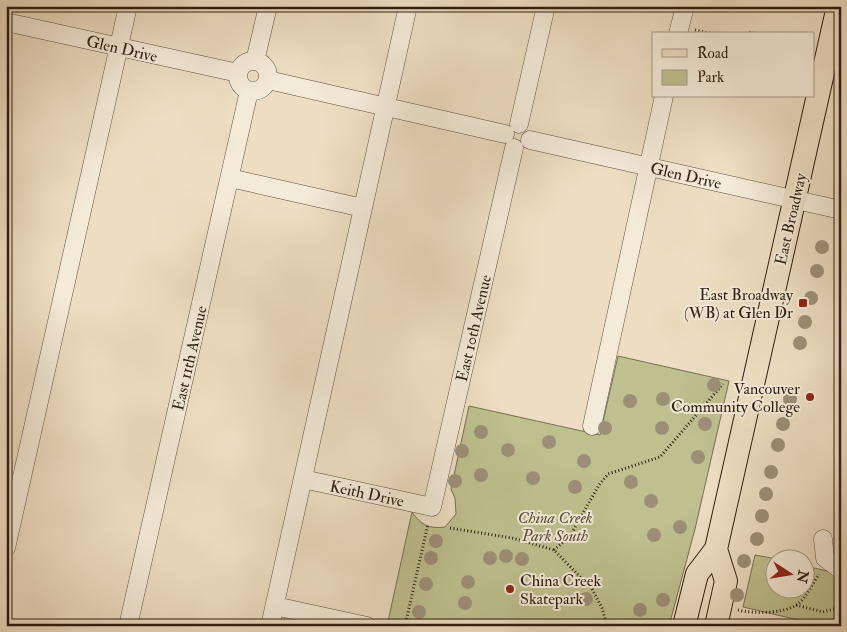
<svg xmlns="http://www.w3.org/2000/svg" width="847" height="632" font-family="'IM FELL Double Pica',serif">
<rect width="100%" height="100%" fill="#eddec3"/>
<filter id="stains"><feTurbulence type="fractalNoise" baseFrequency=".004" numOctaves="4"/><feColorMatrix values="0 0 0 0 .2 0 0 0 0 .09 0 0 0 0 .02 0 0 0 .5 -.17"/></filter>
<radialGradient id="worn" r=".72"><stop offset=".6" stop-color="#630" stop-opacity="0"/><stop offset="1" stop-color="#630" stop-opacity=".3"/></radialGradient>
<!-- green -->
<path fill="#bec08f" stroke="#766f50" d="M618 356 729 381 695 529 669 626H387L412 512C421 525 429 529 445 527L456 514 455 498 451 489 469 406 600 435Z
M755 555 777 559 774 560V590H804L805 566 841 574V626H824L743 607Z"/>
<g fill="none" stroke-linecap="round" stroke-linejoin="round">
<!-- minor casing -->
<g stroke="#5e4e3e" stroke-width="19">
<path id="minor" d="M6 22 238 73
M678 34 685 6
M238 76a15 15 0 1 1 30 0a15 15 0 1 1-30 0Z
M255 61 268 6
M268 80 505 134
M519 124 546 6
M530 140 841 210
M230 178 363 208
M592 426 664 96
M303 479 432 507 514 148
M823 539 825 558 841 570
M6 548 128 6
M275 606 367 626
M128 626 249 91
M270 626 408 6"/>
</g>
<!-- major casing -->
<g stroke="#2f1e12" stroke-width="24">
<path id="major" d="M716 549 726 581 716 626
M684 626 697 574 716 549 838 6"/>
</g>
<!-- path -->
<path stroke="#2f1e12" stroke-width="3" stroke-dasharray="1 2.5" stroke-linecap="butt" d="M695 30 714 34
M748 34V32L757 34
M450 528 512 538 554 550 592 589 602 608 607 626
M554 550 570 536 599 485 608 474 660 457 723 384
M796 605 823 612 841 607
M738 610C754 614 786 614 799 603 807 596 813 583 819 574
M405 626 428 524
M564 626 565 621
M585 626V624"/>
<!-- minor -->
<use href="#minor" stroke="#f3ead8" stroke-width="18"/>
<!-- major -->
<use href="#major" stroke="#eddec3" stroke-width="22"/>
</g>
<!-- trees -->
<g fill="#9c8f77">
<circle cx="822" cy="247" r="7"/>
<circle cx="817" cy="271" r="7"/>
<circle cx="811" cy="298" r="7"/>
<circle cx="805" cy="322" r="7"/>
<circle cx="800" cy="343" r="7"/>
<circle cx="714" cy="385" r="7"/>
<circle cx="663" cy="399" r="7"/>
<circle cx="790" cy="399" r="7"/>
<circle cx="630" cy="401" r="7"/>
<circle cx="705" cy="424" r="7"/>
<circle cx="783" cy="424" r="7"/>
<circle cx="605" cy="428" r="7"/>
<circle cx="662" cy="428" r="7"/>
<circle cx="481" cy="432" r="7"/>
<circle cx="549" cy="442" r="7"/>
<circle cx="778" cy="445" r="7"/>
<circle cx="508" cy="450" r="7"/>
<circle cx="462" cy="451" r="7"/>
<circle cx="698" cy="457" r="7"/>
<circle cx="584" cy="461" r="7"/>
<circle cx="771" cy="472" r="7"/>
<circle cx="481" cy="475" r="7"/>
<circle cx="533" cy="478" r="7"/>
<circle cx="455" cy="481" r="7"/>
<circle cx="631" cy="482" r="7"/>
<circle cx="575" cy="487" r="7"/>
<circle cx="766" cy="494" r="7"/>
<circle cx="651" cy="501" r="7"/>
<circle cx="762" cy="516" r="7"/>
<circle cx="680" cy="527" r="7"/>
<circle cx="654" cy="535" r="7"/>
<circle cx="757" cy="539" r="7"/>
<circle cx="436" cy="541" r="7"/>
<circle cx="506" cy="556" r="7"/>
<circle cx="431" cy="558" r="7"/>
<circle cx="490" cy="558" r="7"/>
<circle cx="522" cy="559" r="7"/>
<circle cx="744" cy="561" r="7"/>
<circle cx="468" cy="582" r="7"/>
<circle cx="426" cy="584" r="7"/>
<circle cx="737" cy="595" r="7"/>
<circle cx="586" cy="599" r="7"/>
<circle cx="663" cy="600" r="7"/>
<circle cx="465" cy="603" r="7"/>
<circle cx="640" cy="610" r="7"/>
<circle cx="419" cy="612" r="7"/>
</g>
<!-- markers -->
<g fill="#8f2418" stroke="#f3ead8" stroke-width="2">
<rect x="798" y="298" width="10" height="10" rx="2.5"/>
<circle cx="810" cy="397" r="5"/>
<circle cx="510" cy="589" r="5"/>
</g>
<g text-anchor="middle" stroke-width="4" stroke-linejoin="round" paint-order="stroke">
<!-- street labels -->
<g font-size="16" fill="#2f1e12" stroke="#f3ead8">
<text transform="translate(122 48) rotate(13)" y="6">Glen Drive</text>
<text transform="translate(686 175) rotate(13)" y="6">Glen Drive</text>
<text transform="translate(790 219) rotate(-77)" y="6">East Broadway</text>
<text transform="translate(473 328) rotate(-77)" y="6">East 10th Avenue</text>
<text transform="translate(189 358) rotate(-77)" y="6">East 11th Avenue</text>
<text transform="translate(367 493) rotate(12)" y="6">Keith Drive</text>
</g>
<!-- poi labels -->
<g font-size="16" fill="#2f1e12" stroke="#f3ead8" text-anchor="end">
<text x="793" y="300">East Broadway<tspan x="793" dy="18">(WB) at Glen Dr</tspan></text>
<text x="800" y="394">Vancouver<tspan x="800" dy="18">Community College</tspan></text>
<text x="520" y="586" text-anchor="start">China Creek<tspan x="520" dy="18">Skatepark</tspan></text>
</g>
<!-- park labels -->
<g font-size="16" font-style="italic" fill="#5a4f38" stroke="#f3ead8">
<text x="555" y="523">China Creek<tspan x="555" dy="18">Park South</tspan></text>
</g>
</g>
<!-- margin -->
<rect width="847" height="632" fill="none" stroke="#eddec3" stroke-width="25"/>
<rect x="8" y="8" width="832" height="617" fill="none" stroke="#2f1e12" stroke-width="2.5"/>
<rect x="12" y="12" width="822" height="607" fill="none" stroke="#2f1e12"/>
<!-- legend -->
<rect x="652" y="32" width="162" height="65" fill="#f3ead8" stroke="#a59889"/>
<rect x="662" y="49" width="25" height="8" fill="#eddec3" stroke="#a59889"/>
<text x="697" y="58" font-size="15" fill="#2f1e12">Road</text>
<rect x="662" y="70" width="25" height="15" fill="#bec08f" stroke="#a59889"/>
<text x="697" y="82" font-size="15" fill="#2f1e12">Park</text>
<!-- north arrow -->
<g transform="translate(790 574) rotate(102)"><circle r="24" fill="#f3ead8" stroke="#a59889"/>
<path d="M0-4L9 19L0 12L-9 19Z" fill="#8f2418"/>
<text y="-8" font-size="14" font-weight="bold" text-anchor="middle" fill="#2f1e12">N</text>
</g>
<rect width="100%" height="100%" filter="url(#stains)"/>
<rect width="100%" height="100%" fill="url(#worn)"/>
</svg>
